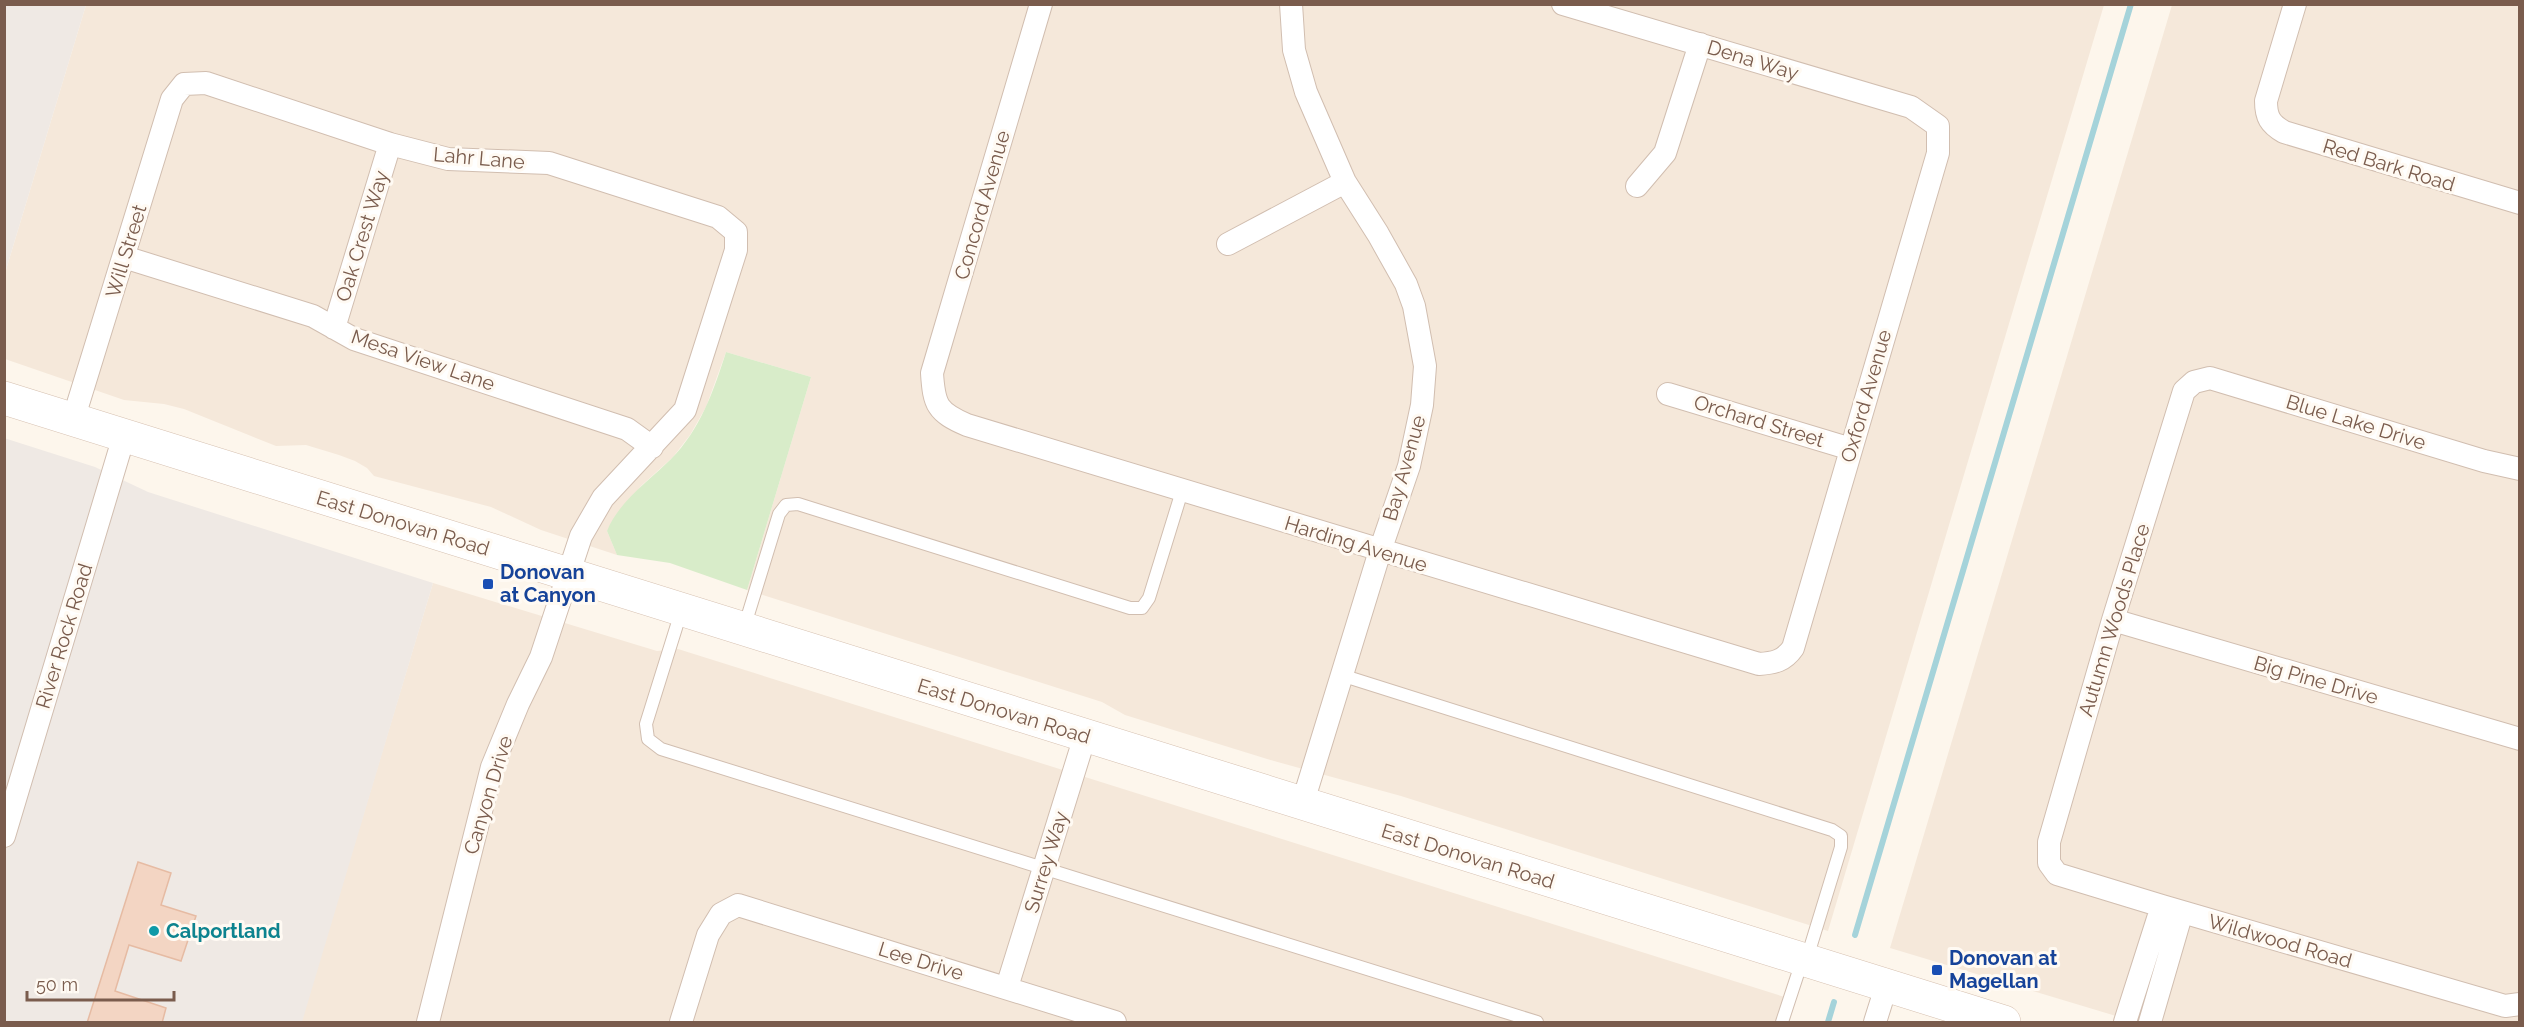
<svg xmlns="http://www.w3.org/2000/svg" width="2524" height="1027" font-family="Raleway,sans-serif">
<rect width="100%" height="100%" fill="#fdf6ec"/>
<!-- residential -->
<path fill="#f5e8da" d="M86 5H2104L1828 931 1401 796 1274 761 1125 715 1102 702 747 590 811 377 726 352 706 407 690 435 673 457 641 486 607 531 617 555 541 530 491 507 374 476 367 468 355 461 339 455 306 445 276 446 184 409 164 404 124 400 5 359V273Z
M2172 5H2519V1022H2136L1890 948Z
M433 583 657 651 678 649 1794 1000 1788 1022H301Z"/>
<!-- industrial -->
<path fill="#efe9e4" d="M5 4 86 5 5 273 4 5Z
M4 438 95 467 148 492 433 583 302 1022H5Z"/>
<!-- green -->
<path fill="#d8ecc9" d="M726 352 811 377 747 590 670 563 617 555 607 531C619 501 649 481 671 459 700 430 714 390 726 352Z"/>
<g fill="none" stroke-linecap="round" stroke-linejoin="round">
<!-- stream -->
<path stroke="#a5d3da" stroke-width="6" d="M1855 935 2131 4
M1828 1022 1834 1002"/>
</g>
<!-- building -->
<path fill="#f3d5c3" stroke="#e6bba3" stroke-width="1.5" d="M138 862 171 873 161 905 196 916 181 961 129 945 115 991 166 1008 162 1023H87Z"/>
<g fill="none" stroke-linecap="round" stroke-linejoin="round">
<!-- lane casing -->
<g stroke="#d1beb0" stroke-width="14">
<path id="lane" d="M681 612 646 724 648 739 661 749 1537 1022
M744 628 779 514 786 505 798 504 1130 608H1142L1149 598 1182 491
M1341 675 1832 830 1841 836V847L1807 958
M1782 1022 1802 961"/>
</g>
<!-- street casing -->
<g stroke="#d1beb0" stroke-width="24">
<path id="street" d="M1041 4 932 373C934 405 937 412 967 425L1759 664C1774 663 1784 661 1793 648L1938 153V126L1911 107 1563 4
M1291 4 1294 50 1306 92 1345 182 1378 234 1406 284 1414 306 1425 366 1422 405 1409 466 1380 551 1302 805
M2295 4 2266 101C2266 117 2270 124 2284 132L2520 203
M1637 186 1665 153 1700 44
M1228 244 1345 182
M124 257 313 316 354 339 627 429 652 447
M334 328 390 144
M1668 394 1851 449
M73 420 172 99 184 84 206 83 390 144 448 159 549 163 718 217 736 232V250L685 410 603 498 581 536 541 657 518 704 492 767 428 1022
M2520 469 2484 461 2210 378 2194 382 2184 391 2113 620 2049 842V863L2057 874 2162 906 2505 1006 2520 1004
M2113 620 2520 739
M4 836 124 436
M1007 987 1085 736
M681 1022 708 935 721 914 738 905 1115 1022
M1875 1022 1886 987
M2125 1022 2162 906
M2150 1022 2182 912"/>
</g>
<!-- secondary casing -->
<g stroke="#d6c0b0" stroke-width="34">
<path id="secondary" d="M4 398 2004 1022"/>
</g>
<!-- lane -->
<use href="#lane" stroke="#fff" stroke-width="12"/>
<!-- street -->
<use href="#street" stroke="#fff" stroke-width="22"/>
<!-- secondary -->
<use href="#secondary" stroke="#fff" stroke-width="33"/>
</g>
<!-- markers -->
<g fill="#1a4fb4" stroke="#fffaf3" stroke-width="2">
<rect x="482" y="578" width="12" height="12" rx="3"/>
<rect x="1931" y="964" width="12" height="12" rx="3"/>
</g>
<circle fill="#0f9aa8" stroke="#fffaf3" stroke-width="2" cx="154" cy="931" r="6"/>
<g text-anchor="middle" stroke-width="6" stroke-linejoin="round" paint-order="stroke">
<!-- street labels -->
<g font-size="20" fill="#7a5c4d" stroke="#fffaf3">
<text transform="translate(1753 60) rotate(17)" y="7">Dena Way</text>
<text transform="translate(479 158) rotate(5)" y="7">Lahr Lane</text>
<text transform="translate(2389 165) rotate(17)" y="7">Red Bark Road</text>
<text transform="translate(982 205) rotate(-74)" y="7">Concord Avenue</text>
<text transform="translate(362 236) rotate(-73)" y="7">Oak Crest Way</text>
<text transform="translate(126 251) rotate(-73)" y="7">Will Street</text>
<text transform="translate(423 360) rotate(19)" y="7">Mesa View Lane</text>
<text transform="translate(1866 396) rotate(-74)" y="7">Oxford Avenue</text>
<text transform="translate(1759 421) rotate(17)" y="7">Orchard Street</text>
<text transform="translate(2356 422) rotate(17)" y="7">Blue Lake Drive</text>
<text transform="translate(1404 468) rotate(-74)" y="7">Bay Avenue</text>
<text transform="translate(403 523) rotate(17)" y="7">East Donovan Road</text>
<text transform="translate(1356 544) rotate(17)" y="7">Harding Avenue</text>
<text transform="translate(2114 620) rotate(-73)" y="7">Autumn Woods Place</text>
<text transform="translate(64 636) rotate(-73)" y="7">River Rock Road</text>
<text transform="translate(2316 680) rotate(16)" y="7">Big Pine Drive</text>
<text transform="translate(1004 711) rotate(17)" y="7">East Donovan Road</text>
<text transform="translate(488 795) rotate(-73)" y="7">Canyon Drive</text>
<text transform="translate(1468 856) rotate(17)" y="7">East Donovan Road</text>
<text transform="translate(1046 862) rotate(-73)" y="7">Surrey Way</text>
<text transform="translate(2280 941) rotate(16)" y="7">Wildwood Road</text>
<text transform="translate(921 961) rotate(17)" y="7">Lee Drive</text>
</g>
<!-- transit labels -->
<g font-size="20" font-weight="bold" fill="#164399" stroke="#fffaf3" text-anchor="start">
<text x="500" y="579">Donovan<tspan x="500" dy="23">at Canyon</tspan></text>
<text x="1949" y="965">Donovan at<tspan x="1949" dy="23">Magellan</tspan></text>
</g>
<!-- culture labels -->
<g font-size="20" font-weight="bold" fill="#0d838f" stroke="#fffaf3" text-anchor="start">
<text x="166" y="938">Calportland</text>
</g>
</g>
<!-- border -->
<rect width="2524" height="1027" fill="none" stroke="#7a5c4d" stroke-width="12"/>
<!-- scale -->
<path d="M27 991v9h147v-9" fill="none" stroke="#7a5c4d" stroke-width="3"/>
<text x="36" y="991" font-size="18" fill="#7a5c4d" stroke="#fffaf3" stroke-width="4.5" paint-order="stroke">50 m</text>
</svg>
